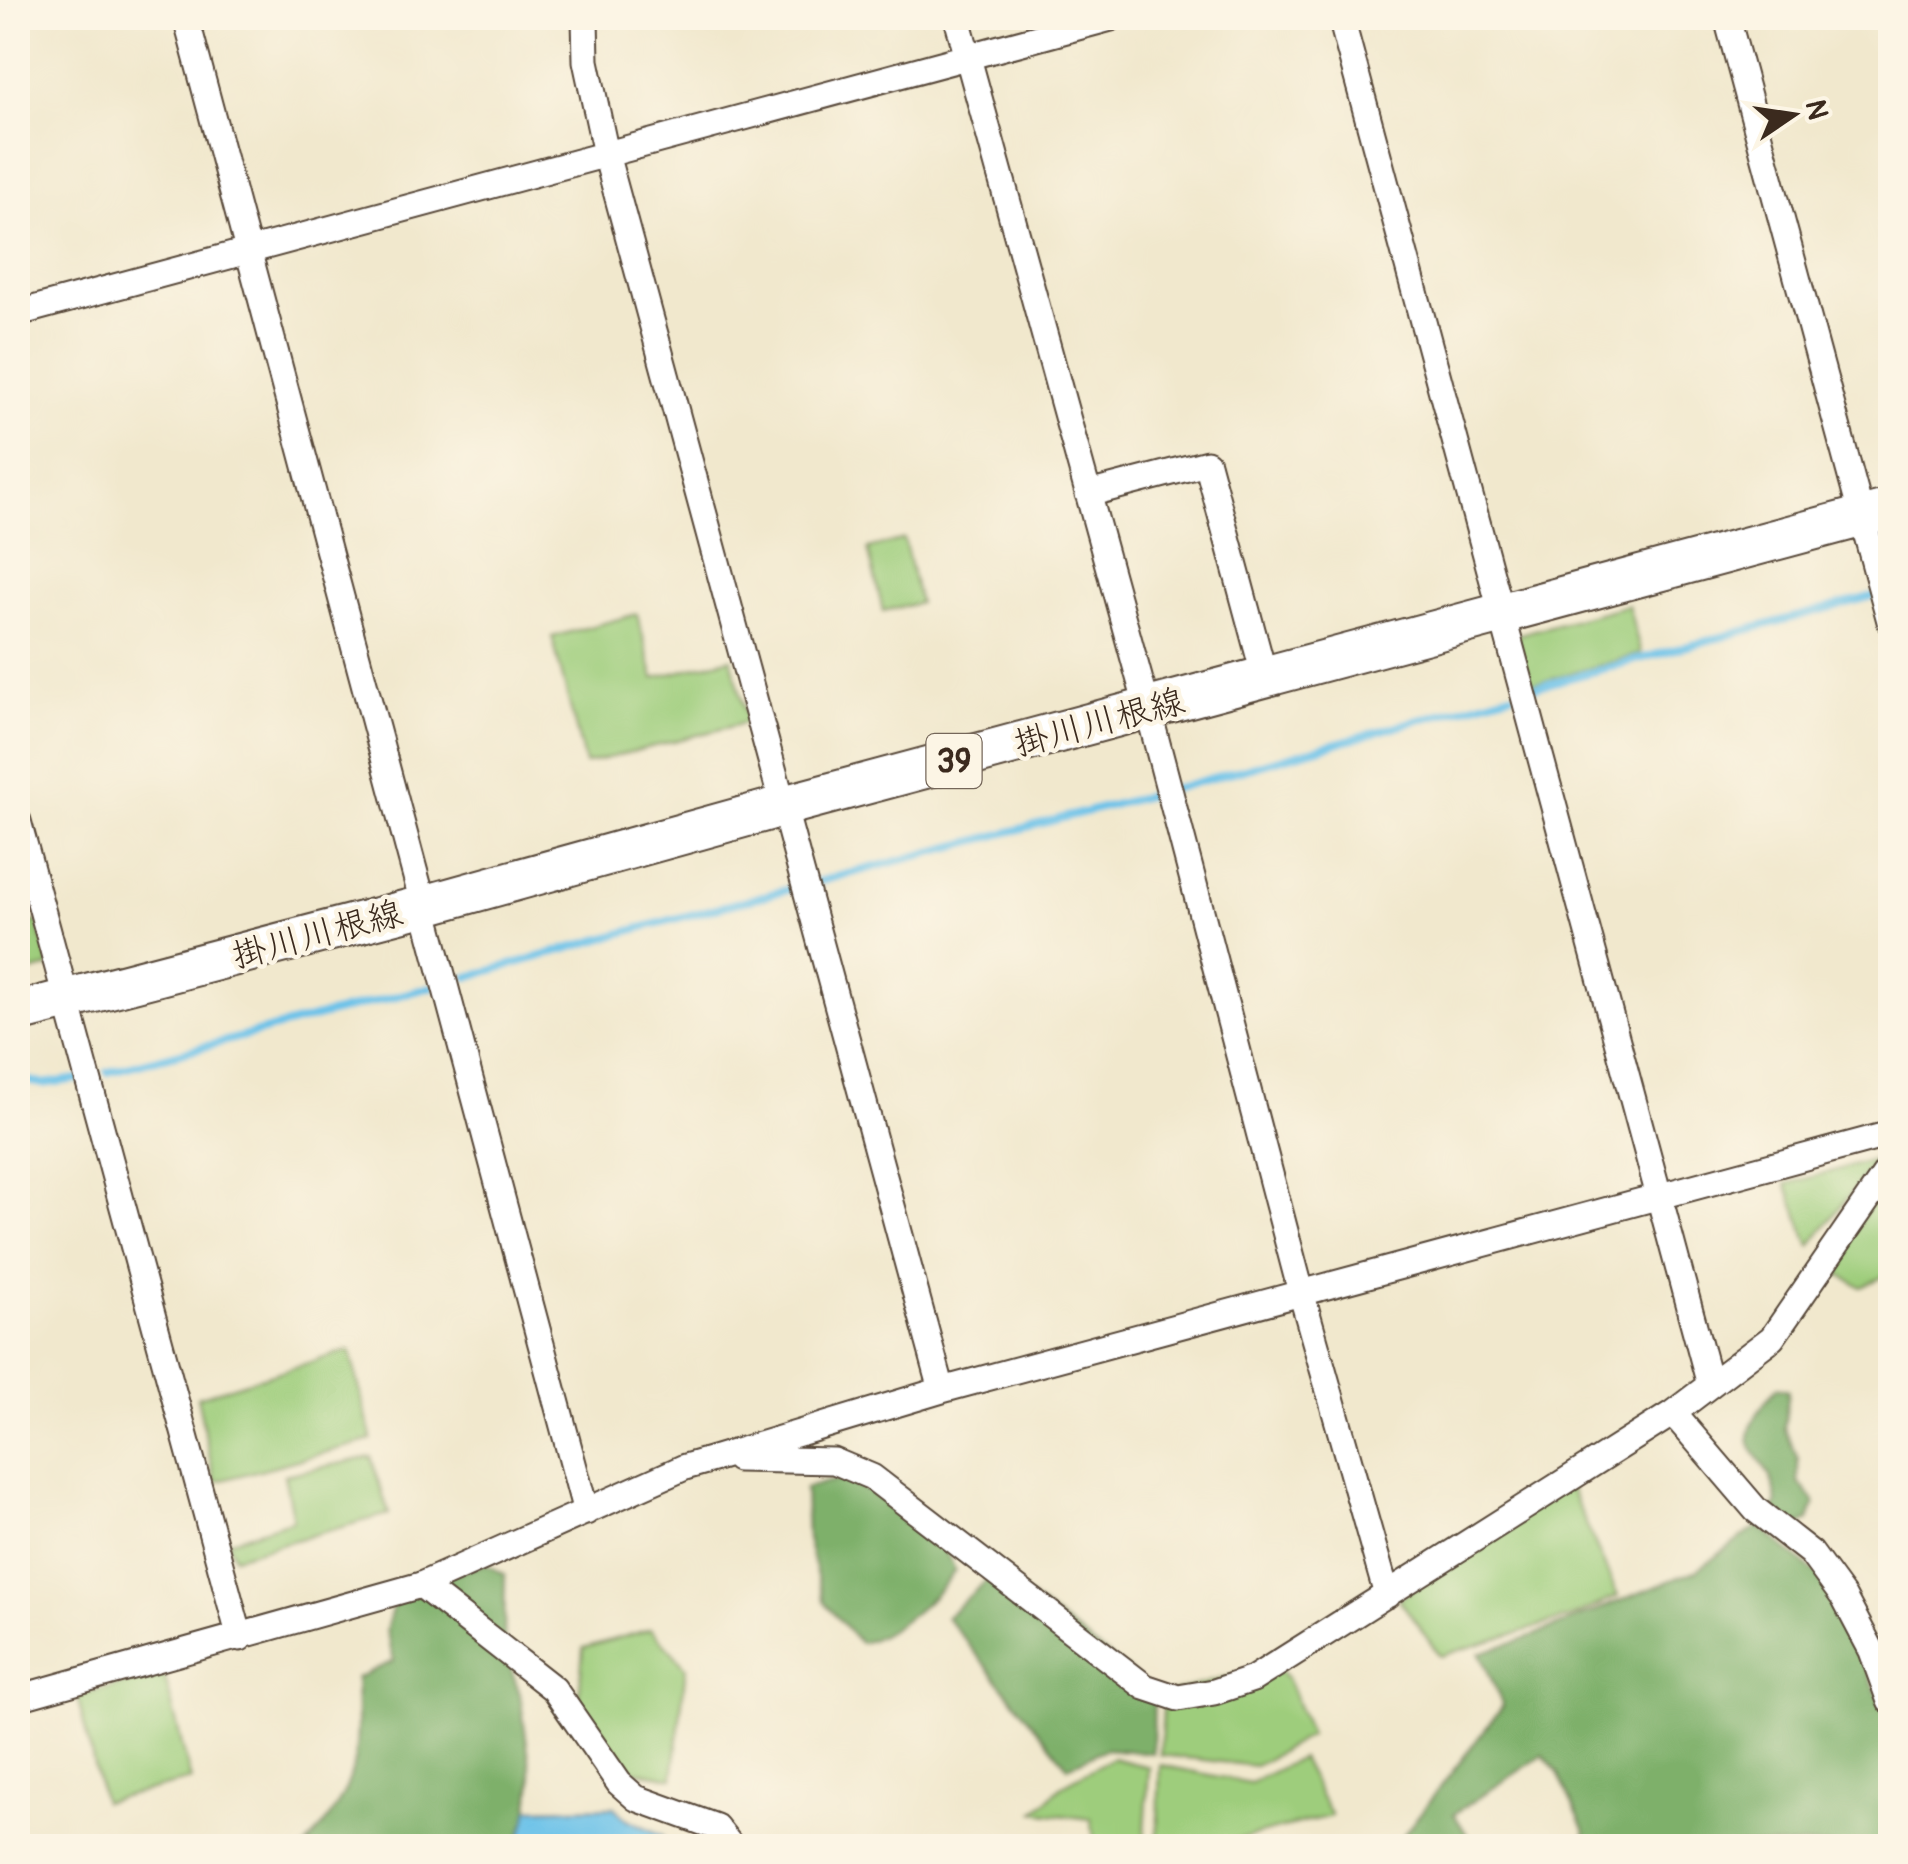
<svg xmlns="http://www.w3.org/2000/svg" width="1908" height="1864" font-family="Pangolin,'Klee One',sans-serif">
<rect width="100%" height="100%" fill="#fcf5e5"/>
<filter id="ink" filterUnits="userSpaceOnUse"><feTurbulence type="fractalNoise" baseFrequency=".01" numOctaves="2"/><feDisplacementMap in="SourceGraphic" scale="20" xChannelSelector="R" yChannelSelector="G"/><feConvolveMatrix kernelMatrix="1 2 1 2 8 2 1 2 1" color-interpolation-filters="sRGB"/></filter>
<filter id="wash" filterUnits="userSpaceOnUse"><feTurbulence type="fractalNoise" baseFrequency=".0048" numOctaves="4" result="noise"/><feDisplacementMap in="SourceGraphic" scale="40" xChannelSelector="R" yChannelSelector="G"/><feGaussianBlur stdDeviation="2.25" result="paint"/><feColorMatrix in="noise" values="0 0 0 0 0 0 0 0 0 0 0 0 0 0 0 0 0 1.4 0 .05"/><feComposite in="paint" operator="in"/></filter>
<g filter="url(#wash)">
<rect width="100%" height="100%" fill="#f1e8cd"/>
<!-- green -->
<path fill="#9ecd7b" stroke="#6c7c4c" stroke-width="2.5" d="M904 539 919 603 883 611 868 549Z
M1628 605 1641 654 1530 685 1516 635Z
M637 614 654 678 731 658 748 722 585 764 552 637Z
M37 921 50 967 18 975V926Z
M1877 1159 1810 1246 1786 1184Z
M1890 1170V1273L1862 1287 1832 1270Z
M350 1350 372 1440 215 1482 197 1397Z
M371 1457 389 1514 234 1557 228 1541 293 1520 284 1475Z
M1567 1481 1618 1596 1574 1616 1440 1656 1399 1599Z
M651 1629 686 1667 673 1778 627 1769 578 1711 583 1648Z
M1275 1665 1287 1678 1310 1735 1255 1766 1160 1755 1164 1694Z
M164 1674 191 1780 103 1802 77 1696Z
M1112 1758 1149 1767 1144 1846H1096L1091 1819 1035 1812 1063 1785Z
M1301 1758 1331 1816 1211 1846H1157L1160 1765 1250 1783Z"/>
<!-- forest -->
<path fill="#7eb06b" stroke="#5c6d44" stroke-width="2.5" d="M1777 1387 1789 1390 1784 1429 1798 1457V1481L1815 1503 1809 1520 1792 1529 1773 1508 1777 1503C1770 1442 1718 1458 1777 1387Z
M839 1479C878 1492 940 1530 955 1570 939 1595 890 1637 860 1643L824 1603 807 1539 805 1488Z
M1758 1526 1817 1574 1860 1651 1890 1727V1846H1578L1586 1833 1558 1773 1543 1755 1454 1814 1474 1846H1395L1503 1706 1480 1653 1535 1635 1697 1570Z
M485 1564 505 1575 504 1649 520 1694 532 1779 529 1809 518 1846H306C360 1788 359 1754 356 1678L394 1661 386 1630 397 1592Z
M996 1572 1154 1690 1153 1753 1105 1749 1068 1767 946 1617Z"/>
<!-- water -->
<path fill="#6cc2e9" stroke="#547684" stroke-width="2.5" d="M614 1807 625 1818 664 1836 661 1846H518L529 1809Z"/>
<g fill="none" stroke-linecap="round" stroke-linejoin="round">
<!-- stream -->
<path stroke="#6cc2e9" stroke-width="8" d="M1536 687 1873 596
M468 977 640 928 1155 794 1511 694
M108 1072 431 987
M18 1079 43 1084 78 1079"/>
</g>
</g>
<g filter="url(#ink)">
<g fill="none" stroke-linecap="round" stroke-linejoin="round">
<!-- street casing -->
<g stroke="#564638" stroke-width="29">
<path id="street" d="M186 18 586 1512
M585 18 586 61 606 154 942 1390
M957 18 1153 728 1301 1292 1387 1595
M1341 18 1710 1385
M1727 18 1890 621
M18 313 1111 18
M1088 494 1207 463 1265 678
M18 821 240 1638
M1673 1413 1756 1510 1811 1553 1844 1598 1872 1651 1890 1701
M738 1459 834 1461 872 1477 1145 1687 1178 1698 1214 1692 1253 1679 1673 1413 1772 1338 1890 1167
M421 1585 554 1689 619 1783 636 1798 716 1827 731 1846
M18 1698 421 1585 685 1467 713 1459 942 1390 1890 1134"/>
</g>
<!-- primary casing -->
<g stroke="#564638" stroke-width="44">
<path id="primary" d="M18 1012 423 906 783 806 1890 509"/>
</g>
<!-- street -->
<use href="#street" stroke="#fff" stroke-width="25"/>
<!-- primary -->
<use href="#primary" stroke="#fff" stroke-width="40"/>
</g>
</g>
<g text-anchor="middle" stroke-width="9" stroke-linejoin="round" paint-order="stroke">
<!-- shield labels -->
<rect fill="#fcf5e5" stroke="#75675a" stroke-width="2.5" x="926.5" y="734" width="55" height="54" rx="8"/>
<g font-size="32" font-weight="bold" fill="#3b2a1e">
<text x="954" y="772">39</text>
</g>
<!-- street labels -->
<g font-size="35" fill="#3b2a1e" stroke="#fcf5e5">
<text transform="translate(1099 722) rotate(-15)" y="12">掛川川根線</text>
<text transform="translate(317 934) rotate(-15)" y="12">掛川川根線</text>
</g>
</g>
<!-- margin -->
<rect width="1908" height="1864" fill="none" stroke="#fcf5e5" stroke-width="60"/>
<!-- north arrow -->
<g transform="translate(1793 115) rotate(77)" stroke="#fcf5e5" stroke-width="8" paint-order="stroke">
<path d="M0-8L18 38L0 25L-18 38Z" fill="#3b2a1e"/>
<text y="-15" font-size="28" font-weight="bold" text-anchor="middle" fill="#3b2a1e">N</text>
</g>
</svg>
